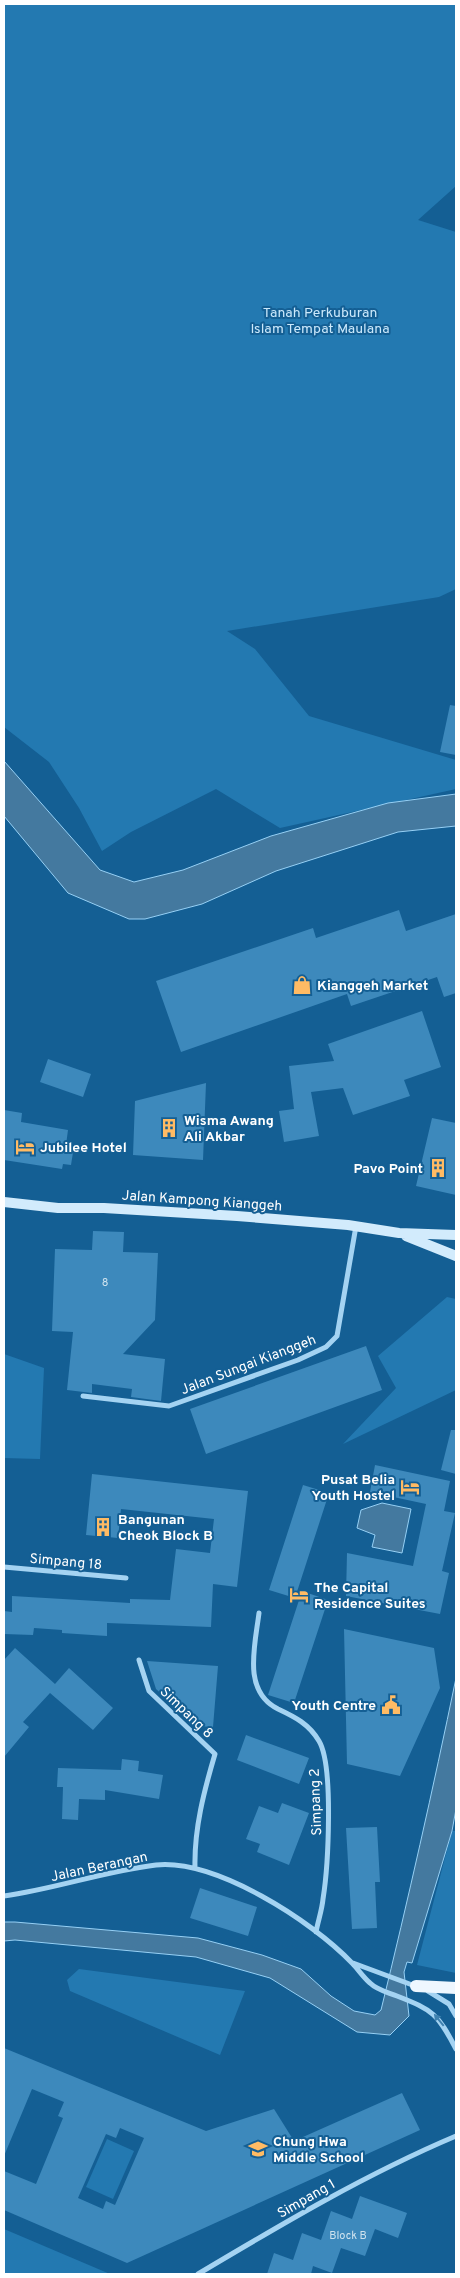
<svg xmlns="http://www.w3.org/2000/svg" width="460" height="2278" font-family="Overpass,sans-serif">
<rect width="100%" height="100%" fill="#145f94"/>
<!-- green -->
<path fill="#2379b1" d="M4 4H456V186L418 220 456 232V589L439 597 227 631 255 649 309 716 456 760V789L280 828 216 789 131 832 102 851 79 808 49 762 4 727Z
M447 1297 456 1299V1390L343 1444 396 1388 378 1356Z
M4 1354 44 1368 40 1459 4 1458Z
M452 1831H456V1973L417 1965Z
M79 1969 245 1991 220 2055 70 1991 67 1980Z
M107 2139 134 2151 113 2199 86 2187Z
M4 2229 110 2274H4Z"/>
<!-- water -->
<path fill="#44799f" stroke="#96d0f5" d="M4 761 100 870 134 882 183 870 271 836 388 803 456 794V826L398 832 276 871 202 904 145 919H129L68 893 4 816Z
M382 1503 411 1509 402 1553 372 1547 375 1535 357 1528 361 1510Z
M456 1678V1809L452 1831 412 1963 407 1962 404 1972 409 2016 390 2035 357 2032 270 1978 196 1957 15 1940 4 1941V1922H15L198 1938 262 1955 301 1969 331 1996 354 2011 375 2015 381 2010C408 1900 433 1789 456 1678Z"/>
<!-- building -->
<path fill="#3d89bc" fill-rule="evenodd" d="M450 705 456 706V755L440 752Z
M399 910 406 931 456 914V993L444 997 437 977 351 1006 347 994 181 1052 156 981 313 928 316 938Z
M422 1011 441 1067 404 1080 410 1096 353 1115 343 1088 311 1092 319 1136 284 1142 279 1111 294 1109 289 1066 334 1061 328 1044Z
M48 1059 91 1074 83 1097 40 1082Z
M206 1083 203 1160 133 1155 135 1101Z
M4 1110 22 1113 21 1122 68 1130 66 1145 74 1146 71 1165 63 1164 62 1169 4 1160Z
M432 1118 456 1123V1195L416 1186Z
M93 1231 124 1232 123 1252 158 1253 155 1320 123 1354 165 1359 161 1401 131 1397 132 1389 92 1384V1393L67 1390 73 1332 52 1331 55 1249 92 1250Z
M366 1346 382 1390 206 1454 190 1409Z
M451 1430H456V1474L441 1470Z
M375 1465 450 1481 444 1511 455 1513 442 1571 449 1573 440 1614 346 1596 347 1553 413 1566 426 1504 370 1492Z
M92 1474 248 1491 237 1587 213 1584 211 1627 107 1623V1636L62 1633V1630L34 1628 33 1635 4 1634V1611L12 1612V1596L130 1603V1599L170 1600 176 1549 210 1553 214 1519 121 1509 118 1538 86 1535Z
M303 1485 329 1493 295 1598 269 1590Z
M302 1591 328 1600 294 1703 268 1695Z
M344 1629 434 1648 440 1688 400 1776 347 1764Z
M15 1648 55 1684 69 1668 113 1708 93 1730 50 1693 23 1722 29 1727 4 1757V1660Z
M147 1661 218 1666 213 1727 198 1726 156 1689Z
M246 1735 309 1758 299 1784 237 1760Z
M122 1759 139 1761 138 1771 163 1775 159 1799 105 1790V1800L79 1799 78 1820 62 1819 63 1787H57L58 1768 121 1770Z
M282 1803 309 1813 289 1865 257 1852 260 1844 246 1839 259 1806 278 1813Z
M377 1827 380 1882H375L377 1928 352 1929 346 1828Z
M200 1888 257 1907 248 1936 190 1918Z
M4 2048 206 2131 274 2109 294 2141 402 2093 420 2130 127 2263 4 2210V2171L36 2184 63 2118 58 2116 64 2102 32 2089 4 2156ZM120 2128 144 2138 115 2205 106 2201 103 2209 78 2198 106 2134 116 2138Z
M360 2196 407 2213 398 2238 375 2229 365 2256 341 2248 332 2273 313 2266 311 2274H267L274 2253 293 2260 302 2233 321 2240 331 2211 352 2219Z"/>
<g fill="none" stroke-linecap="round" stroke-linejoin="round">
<!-- street -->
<path stroke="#a4d3f2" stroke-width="5" d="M83 1396 169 1406 298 1360 326 1347 337 1336 356 1226
M4 1567 126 1578
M259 1613C255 1646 242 1691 278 1709 295 1717 309 1724 319 1741 334 1766 328 1868 323 1899 322 1910 318 1921 316 1932
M139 1660 149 1691 215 1754C204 1791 194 1829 195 1868
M4 1896C55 1889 105 1871 156 1865 216 1859 312 1921 352 1963 358 1969 363 1977 370 1983 377 1990 387 1992 397 1996 433 2010 438 2014 456 2049
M353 1963 415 1986
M428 1991 449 2004 456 2016
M198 2274C282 2224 366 2174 456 2136"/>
<!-- secondary -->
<path stroke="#d2ebfc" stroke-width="10" d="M4 1202 58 1208H104L237 1216 348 1225 399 1233 456 1235
M406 1236 456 1256"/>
<!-- primary -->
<path stroke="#eef7ff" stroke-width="12" d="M416 1986 456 1988"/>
</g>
<!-- one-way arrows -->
<defs><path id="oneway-solid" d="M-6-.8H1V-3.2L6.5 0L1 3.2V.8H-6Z" transform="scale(1.25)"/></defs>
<use fill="#3f82b0" href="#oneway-solid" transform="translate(439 2020) rotate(-129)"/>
<!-- icons -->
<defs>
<g id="shop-bare" transform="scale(1.5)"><path d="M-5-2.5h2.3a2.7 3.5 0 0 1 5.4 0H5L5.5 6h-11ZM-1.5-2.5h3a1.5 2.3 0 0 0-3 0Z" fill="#ffbb64" stroke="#145f94" stroke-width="2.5" paint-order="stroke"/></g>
<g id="building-bare" transform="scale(1.5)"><path d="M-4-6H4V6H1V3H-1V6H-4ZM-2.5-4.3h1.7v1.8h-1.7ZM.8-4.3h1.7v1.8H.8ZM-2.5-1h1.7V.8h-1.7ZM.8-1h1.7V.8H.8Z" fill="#ffbb64" stroke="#145f94" stroke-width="2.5" paint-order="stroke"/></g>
<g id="hotel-bare" transform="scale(1.5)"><path d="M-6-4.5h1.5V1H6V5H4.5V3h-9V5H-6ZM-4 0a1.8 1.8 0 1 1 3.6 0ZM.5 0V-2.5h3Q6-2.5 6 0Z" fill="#ffbb64" stroke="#145f94" stroke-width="2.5" paint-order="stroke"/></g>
<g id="civic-bare" transform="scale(1.5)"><path d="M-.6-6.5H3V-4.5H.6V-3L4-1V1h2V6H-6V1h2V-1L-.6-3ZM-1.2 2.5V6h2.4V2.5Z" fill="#ffbb64" stroke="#145f94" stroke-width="2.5" paint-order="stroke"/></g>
<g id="school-bare" transform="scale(1.5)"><path d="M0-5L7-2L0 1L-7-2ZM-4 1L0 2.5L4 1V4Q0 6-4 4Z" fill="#ffbb64" stroke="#145f94" stroke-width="2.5" paint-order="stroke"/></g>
</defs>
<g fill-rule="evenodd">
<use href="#shop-bare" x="302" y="985"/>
<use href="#building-bare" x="169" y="1128"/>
<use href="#hotel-bare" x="25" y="1147"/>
<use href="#building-bare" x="438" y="1168"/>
<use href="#hotel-bare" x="410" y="1487"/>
<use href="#building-bare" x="103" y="1527"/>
<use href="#hotel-bare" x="299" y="1595"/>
<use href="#civic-bare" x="391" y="1705"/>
<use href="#school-bare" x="258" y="2149"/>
</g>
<g text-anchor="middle" stroke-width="4" stroke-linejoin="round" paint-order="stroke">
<!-- number labels -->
<g font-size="11" fill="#cee2ee">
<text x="105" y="1286">8</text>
<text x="348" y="2239">Block B</text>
</g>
<!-- park labels -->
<g font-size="14" fill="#cbe9fc" stroke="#145f94">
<text x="320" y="317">Tanah Perkuburan<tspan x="320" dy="16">Islam Tempat Maulana</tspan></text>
</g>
<!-- poi labels -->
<g font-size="14" font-weight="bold" fill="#fff" stroke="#145f94" text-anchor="start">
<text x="317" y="990">Kianggeh Market</text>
<text x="184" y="1125">Wisma Awang<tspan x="184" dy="16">Ali Akbar</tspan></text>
<text x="40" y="1152">Jubilee Hotel</text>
<text x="423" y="1173" text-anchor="end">Pavo Point</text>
<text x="395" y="1484" text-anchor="end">Pusat Belia<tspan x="395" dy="16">Youth Hostel</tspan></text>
<text x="118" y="1524">Bangunan<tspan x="118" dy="16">Cheok Block B</tspan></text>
<text x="314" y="1592">The Capital<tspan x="314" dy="16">Residence Suites</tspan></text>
<text x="376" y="1710" text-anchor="end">Youth Centre</text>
<text x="273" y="2146">Chung Hwa<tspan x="273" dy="16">Middle School</tspan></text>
</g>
<!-- street labels -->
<g font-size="14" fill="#fff" stroke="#145f94">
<text transform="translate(202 1200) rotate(4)" y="5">Jalan Kampong Kianggeh</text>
<text transform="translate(248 1364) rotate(-21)" y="5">Jalan Sungai Kianggeh</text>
<text transform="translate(66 1561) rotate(5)" y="5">Simpang 18</text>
<text transform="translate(187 1712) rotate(44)" y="5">Simpang 8</text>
<text transform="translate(315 1802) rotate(-92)" y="5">Simpang 2</text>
<text transform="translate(99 1866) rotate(-12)" y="5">Jalan Berangan</text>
<text transform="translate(306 2198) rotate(-30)" y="5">Simpang 1</text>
</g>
</g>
<!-- border -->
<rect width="460" height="2278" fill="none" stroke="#ffffff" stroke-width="10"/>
</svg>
